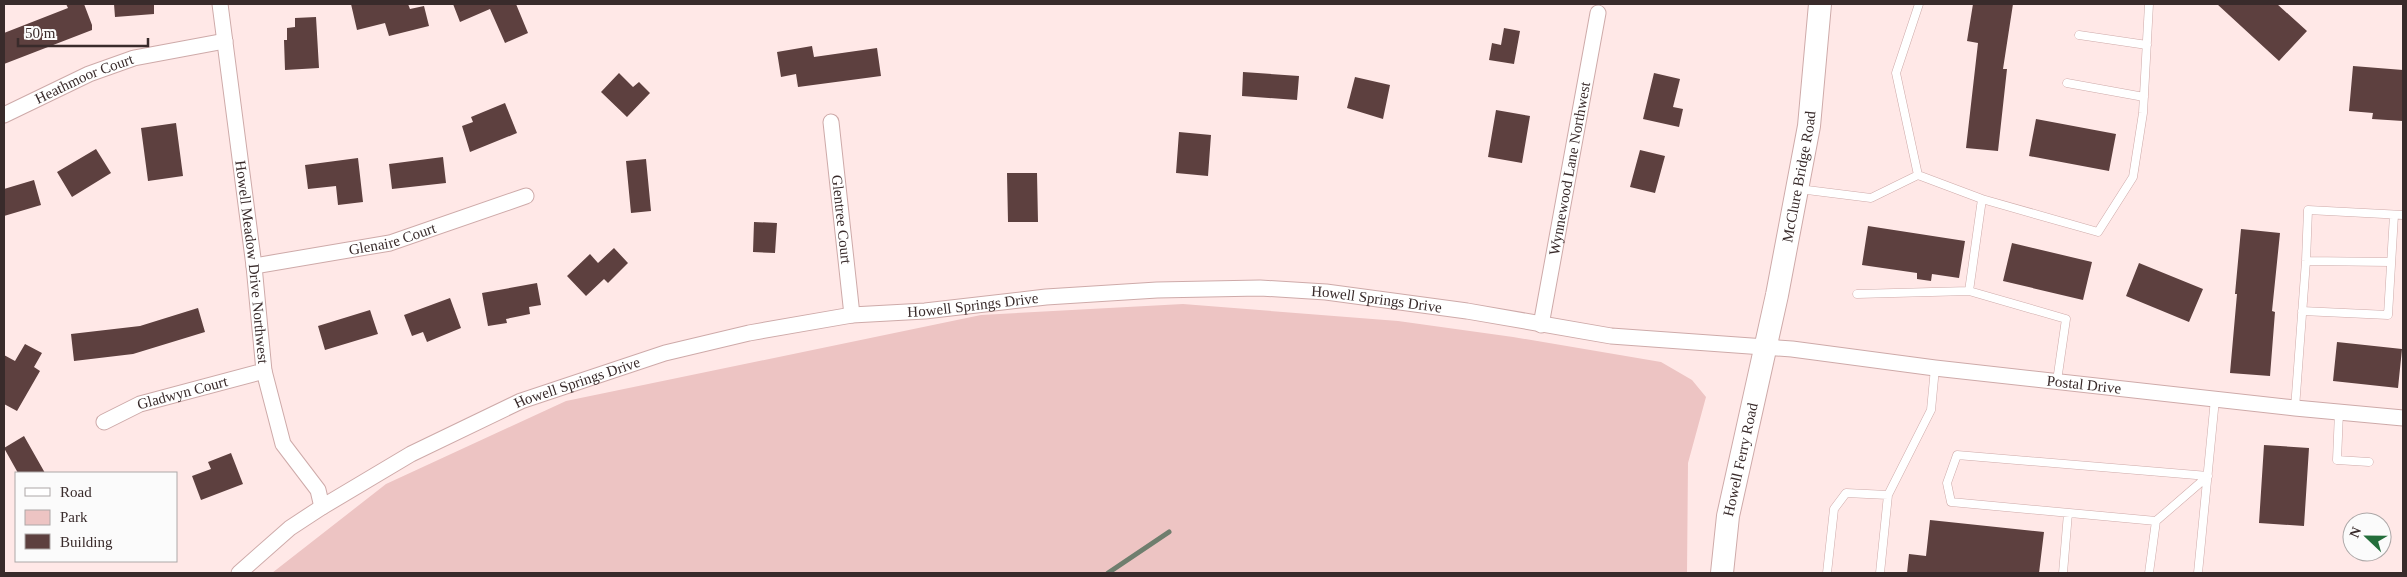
<svg xmlns="http://www.w3.org/2000/svg" width="2407" height="577" font-family="Georgia,serif">
<rect width="100%" height="100%" fill="#ffe8e7"/>
<!-- green -->
<path fill="#edc4c3" d="M1183 304 1398 321 1513 337 1661 362 1692 380 1706 397 1688 463 1687 573H272L386 484 566 401 981 315Z"/>
<g fill="none" stroke-linecap="round" stroke-linejoin="round">
<!-- stream -->
<path stroke="#6f7e6e" stroke-width="5" d="M1108 573 1169 532"/>
</g>
<!-- building -->
<path fill="#5d403f" d="M66 4H84L92 25V30L4 64V33L68 8Z
M114 4H154V14L115 17Z
M351 4H408L410 9 424 6 429 26 389 36 385 23 357 30Z
M453 4H516L528 33 505 43 490 9 460 22Z
M1973 4H2013L2003 69H2007L1998 151 1966 148 1978 43 1967 41Z
M2217 4H2277L2307 31 2279 61Z
M316 17 319 68 285 70 284 40H287V28L295 27V18Z
M1504 28 1520 31 1514 64 1489 60 1492 43 1501 45Z
M812 46 814 57 877 48 881 76 798 87 796 74 781 77 777 52Z
M2353 66 2403 70V121L2372 119 2373 113 2349 111Z
M1243 72 1299 76 1297 100 1242 96Z
M619 73 633 87 639 82 650 93 627 117 601 92Z
M1654 73 1680 79 1673 107 1683 109 1679 127 1643 119Z
M1355 77 1390 85 1383 119 1347 108Z
M505 103 517 133 470 152 462 126 473 122 471 117Z
M1496 110 1530 116 1522 163 1488 157Z
M2036 119 2116 134 2109 171 2029 156Z
M176 123 183 176 148 181 141 128Z
M1179 132 1211 135 1208 176 1176 173Z
M96 149 111 173 72 197 57 172Z
M1640 150 1665 156 1655 193 1630 187Z
M443 157 446 183 392 189 389 164Z
M358 158 363 202 338 205 336 186 308 189 305 165Z
M646 159 651 211 631 213 626 161Z
M1007 173H1037L1038 222H1008Z
M34 180 41 205 4 216V189Z
M754 222 777 223 775 253 753 252Z
M1868 226 1965 241 1959 278 1932 274 1931 281 1917 279V273L1862 265Z
M2241 229 2280 233 2272 311 2275 312 2270 376 2230 373 2237 294H2235Z
M2012 243 2092 262 2083 300 2003 281Z
M614 248 628 263 608 283 604 279 586 296 567 276 590 254 598 263Z
M2139 263 2203 289 2189 322 2126 296Z
M537 283 541 305 529 307 530 314 506 319 507 323 488 326 482 293Z
M450 298 461 328 427 342 423 332 412 336 404 315Z
M198 308 205 332 133 354 74 361 71 334 140 326Z
M370 310 378 334 325 350 318 326Z
M2337 342 2402 349 2398 388 2333 381Z
M25 344 42 353 34 367 40 371 17 411 4 404V355L15 361Z
M24 436 45 473H18L4 448Z
M2264 445 2309 448 2304 526 2259 523Z
M231 453 243 484 201 500 192 476 211 469 208 462Z
M1930 520 2044 532 2039 573H1907L1909 554 1926 556Z"/>
<g fill="none" stroke-linecap="round" stroke-linejoin="round">
<!-- lane casing -->
<g stroke="#ceaaa9" stroke-width="9">
<path id="lane" d="M1919 4 1896 73 1918 175 1982 199 1969 291 2066 319 2057 381
M2079 35 2147 45
M2067 83 2144 97
M1799 189 1871 198 1918 175
M1982 199 2098 232 2133 177 2143 113 2149 4
M2306 261 2390 262
M1857 294 1969 291
M2302 311 2388 315 2394 215
M2295 408 2306 261 2308 210 2403 215
M2339 412 2337 460 2369 462
M2156 521 2208 476
M1827 573 1834 509 1846 493 1888 495
M1880 573 1888 495 1931 410 1935 368
M2063 573 2068 513
M2149 573 2156 521 1951 502 1947 483 1957 455 2208 476
M2198 573 2215 399"/>
</g>
<!-- street casing -->
<g stroke="#ceaaa9" stroke-width="17">
<g id="street">
<path id="s1" d="M220 4 254 266 264 371 283 444 318 490 322 507"/>
<path id="s2" d="M4 115 89 74 134 58 225 41"/>
<path id="s3" d="M831 122 852 315"/>
<path id="s4" d="M254 266 390 243 526 196"/>
<path id="s5" d="M1541 325 1598 13"/>
<path id="s6" d="M104 422 140 404 264 371"/>
<path id="s7" d="M239 573 290 528 322 507 411 454 521 401 665 353 749 333 852 315 925 311 1046 297 1157 290 1260 288 1326 292 1467 311 1611 336 1792 349 1935 368 2295 408 2403 418"/>
</g>
</g>
<!-- secondary casing -->
<g stroke="#ceaaa9" stroke-width="24">
<g id="secondary">
<path id="s8" d="M1722 573 1728 516 1777 295 1809 126 1820 4"/>
</g>
</g>
<!-- lane -->
<use href="#lane" stroke="#fff" stroke-width="8"/>
<!-- street -->
<use href="#street" stroke="#fff" stroke-width="15"/>
<!-- secondary -->
<use href="#secondary" stroke="#fff" stroke-width="22"/>
</g>
<g text-anchor="middle" stroke-width="5" stroke-linejoin="round" paint-order="stroke">
<!-- street labels -->
<g font-size="15" fill="#392b2b" stroke="#fbfbfb">
<text dy="5" stroke="none"><textPath href="#s2" startOffset="88">Heathmoor Court</textPath></text>
<text dy="5" stroke="none"><textPath href="#s5" startOffset="159">Wynnewood Lane Northwest</textPath></text>
<text dy="5" stroke="none"><textPath href="#s8" startOffset="404">McClure Bridge Road</textPath></text>
<text dy="5" stroke="none"><textPath href="#s3" startOffset="98">Glentree Court</textPath></text>
<text dy="5" stroke="none"><textPath href="#s4" startOffset="141">Glenaire Court</textPath></text>
<text dy="5" stroke="none"><textPath href="#s1" startOffset="260">Howell Meadow Drive Northwest</textPath></text>
<text dy="5" stroke="none"><textPath href="#s7" startOffset="1201">Howell Springs Drive</textPath></text>
<text dy="5" stroke="none"><textPath href="#s7" startOffset="796">Howell Springs Drive</textPath></text>
<text dy="5" stroke="none"><textPath href="#s7" startOffset="391">Howell Springs Drive</textPath></text>
<text dy="5" stroke="none"><textPath href="#s7" startOffset="1914">Postal Drive</textPath></text>
<text dy="5" stroke="none"><textPath href="#s6" startOffset="84">Gladwyn Court</textPath></text>
<text dy="5" stroke="none"><textPath href="#s8" startOffset="115">Howell Ferry Road</textPath></text>
</g>
</g>
<!-- border -->
<rect width="2407" height="577" fill="none" stroke="#392b2b" stroke-width="10"/>
<!-- legend -->
<rect x="15" y="472" width="162" height="90" fill="#fbfbfb" stroke="#ada8a8"/>
<rect x="25" y="488" width="25" height="8" fill="#ffffff" stroke="#ada8a8"/>
<text x="60" y="497" font-size="15" fill="#392b2b">Road</text>
<rect x="25" y="510" width="25" height="15" fill="#edc4c3" stroke="#ada8a8"/>
<text x="60" y="522" font-size="15" fill="#392b2b">Park</text>
<rect x="25" y="534" width="25" height="15" fill="#5d403f" stroke="#ada8a8"/>
<text x="60" y="547" font-size="15" fill="#392b2b">Building</text>
<!-- north arrow -->
<g transform="translate(2367 537) rotate(292)"><circle r="24" fill="#fbfbfb" stroke="#ada8a8"/>
<path d="M0-4L9 19L0 12L-9 19Z" fill="#246e3b"/>
<text y="-8" font-size="14" font-weight="bold" text-anchor="middle" fill="#392b2b">N</text>
</g>
<!-- scale -->
<path d="M18 38v8h130v-8" fill="none" stroke="#392b2b" stroke-width="2.5"/>
<text x="25" y="38" font-size="15" fill="#392b2b" stroke="#fbfbfb" stroke-width="4" paint-order="stroke">50 m</text>
</svg>
